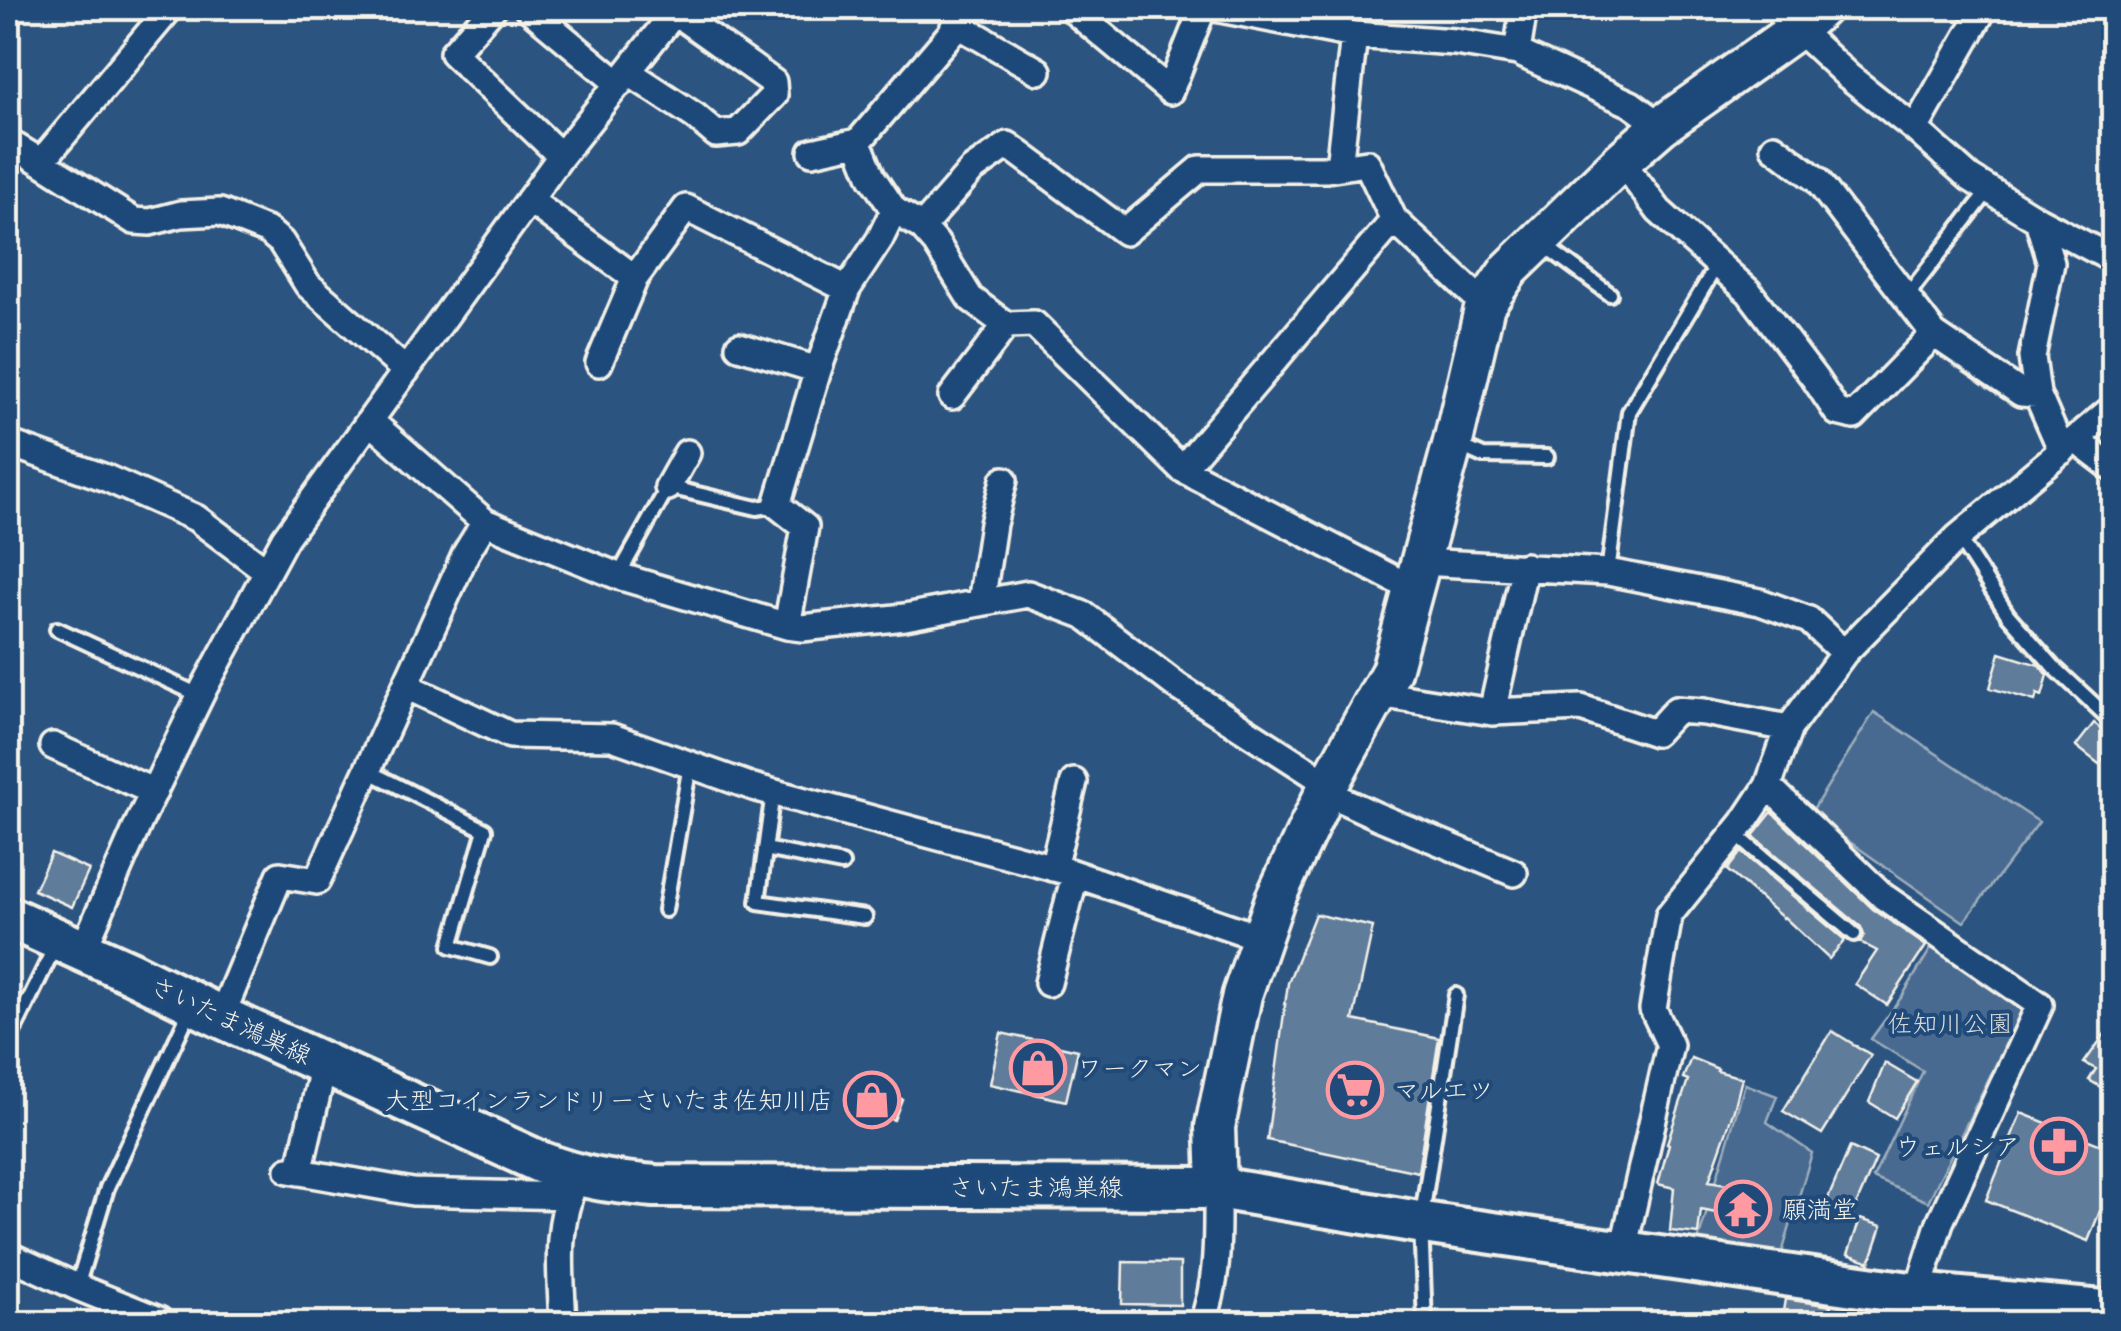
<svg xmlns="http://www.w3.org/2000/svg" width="2121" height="1331" font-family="'Shantell Sans','Klee One',sans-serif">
<rect width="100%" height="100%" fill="#2c5481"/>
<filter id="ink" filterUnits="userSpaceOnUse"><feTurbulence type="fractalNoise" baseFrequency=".01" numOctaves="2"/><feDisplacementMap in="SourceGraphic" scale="20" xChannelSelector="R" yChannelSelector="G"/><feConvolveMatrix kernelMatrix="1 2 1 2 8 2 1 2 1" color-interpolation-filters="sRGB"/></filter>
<g filter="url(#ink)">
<!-- green -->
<path fill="#496b90" stroke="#9eaebc" stroke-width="2.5" d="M1874 712 2039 822 1964 922 1810 814Z
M1933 945 2024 1007 1928 1202 1873 1178 1923 1071 1871 1039 1903 995Z
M1745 1084 1777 1096 1767 1122 1812 1153 1779 1263 1695 1251Z"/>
<!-- building -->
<path fill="#5e7b9a" stroke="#f4f1e8" stroke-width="2.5" d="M2000 653 2039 665 2048 675 2042 696 2037 694 2035 701 1990 688Z
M2094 723 2114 738V745L2099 764 2076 746Z
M1772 812 1873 909 1926 946 1887 1005 1855 984 1877 951 1860 942 1864 935 1861 927 1753 836Z
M1741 852 1845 940 1829 959 1784 917 1783 918 1727 870Z
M51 853 89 870 72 907 34 890Z
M1315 914 1373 927 1353 1020 1439 1038 1418 1172 1267 1140 1288 983Z
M2114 1021V1095L2089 1080 2096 1069 2084 1063Z
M1832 1031 1871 1055 1822 1134 1783 1111Z
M1001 1033 1078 1050 1066 1101 990 1084Z
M1691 1058 1718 1069 1717 1071 1742 1078 1734 1110 1709 1181 1767 1191 1762 1222 1701 1210 1698 1234 1670 1231 1674 1188 1658 1184 1669 1144 1667 1143 1688 1080 1683 1078Z
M1885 1063 1917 1082 1895 1118 1869 1102Z
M862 1086 902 1099 894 1120 855 1108Z
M2021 1113 2114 1150V1215L2100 1211 2088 1241 1986 1200Z
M1850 1147 1876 1159 1850 1219 1824 1208Z
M1860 1219 1882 1226 1870 1262 1848 1254Z
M1123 1262 1180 1263V1305L1122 1304Z
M1785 1299 1831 1306 1828 1324H1781Z"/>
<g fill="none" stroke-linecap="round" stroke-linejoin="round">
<!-- lane casing -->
<g stroke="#f4f1e8" stroke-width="20">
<path id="lane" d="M1544 245 1610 294
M1906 297 1989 190
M1458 445 1483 456 1547 457
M1958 537 2008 615 2054 667 2114 723
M1608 572 1629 412 1718 263
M618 576 668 487 757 508 777 505
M57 629 201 696
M368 771 485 830 451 946 490 957
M773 792 758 902 865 917
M1734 833 1854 934
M765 849 842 864
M665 910 690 765
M8 1043 57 942
M77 1287 107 1188 192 1006
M1425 1324 1421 1222 1456 995"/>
</g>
<!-- street casing -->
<g stroke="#f4f1e8" stroke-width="32">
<path id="street" d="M493 8 453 53 561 156
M528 8 619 84
M1078 8 1075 12 1170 91 1203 8
M1215 8 1354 35 1455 42 1517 52 1631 104 1661 126
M1775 8 1848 76 1915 129 1970 178 2038 220 2114 260
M955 23 1038 71
M1517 52 1524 8
M628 72 695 116 716 134 738 132 774 95 773 82 669 8
M1915 129 1984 8
M8 142 41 162 170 8
M858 142 872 177 894 210 922 227 936 243 970 298 1006 325 1034 324 1182 469 1413 589
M1774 147 1817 180 1934 334 2021 393 2037 394
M812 152 858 142 952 32 961 8
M1621 161 1659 211 1749 292 1815 379 1837 412 1854 416 1934 334
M41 162 134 221 150 222 181 214 220 212 268 231 281 242 308 285 406 371
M1339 167 1354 35
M529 200 635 278
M2038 220 2051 263 2032 357 2037 394 2062 451
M922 227 972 170 1008 145 1125 232 1200 169H1327L1367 163 1394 220 1485 305
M739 346 818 370
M599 363 635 278 686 208 847 289
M952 396 1006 325
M370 421 485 522 618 576 787 626 802 628 905 617 1028 594 1084 615 1177 686 1329 784
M2076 440 2114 469
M8 443 106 478 196 518 267 571
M1182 469 1394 220
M668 487 687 453
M1421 562 1608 572 1760 602 1809 620 1844 653
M981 603 993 524 1004 480
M787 626 805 527 777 505 818 370 847 289 880 239 894 210
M406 686 510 735 612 737 753 787 1069 872 1261 938
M1378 694 1492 712 1581 708 1655 733 1676 710 1704 712 1789 728
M1492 712 1525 566
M53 746 154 792
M1768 786 1884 897 2040 1005 1940 1222 1917 1294
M1325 792 1377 816 1514 873
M1053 868 1074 782
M83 950 139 822 204 688 285 538 561 156 678 8
M1048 983 1075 875
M221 1017 280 875 317 881 466 553 485 522
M289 1170 413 1192 569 1196
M299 1172 324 1064
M1623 1250 1670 1045 1653 1009 1669 915 1744 822 1768 786 1789 728 1844 653 1958 537 2114 407
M8 1255 77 1287 159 1320
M563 1324C561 1273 554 1229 575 1181
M1202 1324C1219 1281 1217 1234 1217 1188"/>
</g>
<!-- secondary casing -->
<g stroke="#f4f1e8" stroke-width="45">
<path id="secondary" d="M1217 1188 1215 1127 1242 995 1275 899 1329 784 1391 671 1453 442 1485 305 1509 270 1621 161 1661 126 1796 30 1821 8"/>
</g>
<!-- primary casing -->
<g stroke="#f4f1e8" stroke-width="48">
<path id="primary" d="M8 917 130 972 221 1017 542 1163C584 1179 610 1182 655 1186L1217 1188 1430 1224 1917 1294 2114 1312"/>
</g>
<!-- lane -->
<use href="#lane" stroke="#1f4a7a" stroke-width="12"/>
<!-- street -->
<use href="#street" stroke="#1f4a7a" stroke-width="25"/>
<!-- secondary -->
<use href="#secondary" stroke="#1f4a7a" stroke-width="38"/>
<!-- primary -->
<use href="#primary" stroke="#1f4a7a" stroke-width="40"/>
</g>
</g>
<!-- icons -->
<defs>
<g id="shop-ring" transform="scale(2.875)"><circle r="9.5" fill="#1f4a7a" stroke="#ff9aa2" stroke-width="1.5"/><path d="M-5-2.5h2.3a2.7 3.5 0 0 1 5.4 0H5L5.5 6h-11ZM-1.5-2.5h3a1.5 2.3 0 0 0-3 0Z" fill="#ff9aa2"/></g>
<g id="supermarket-ring" transform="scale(2.875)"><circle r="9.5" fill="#1f4a7a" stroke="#ff9aa2" stroke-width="1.5"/><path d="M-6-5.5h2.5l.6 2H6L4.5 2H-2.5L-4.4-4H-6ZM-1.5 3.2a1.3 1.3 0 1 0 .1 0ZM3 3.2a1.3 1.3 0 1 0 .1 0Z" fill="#ff9aa2"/></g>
<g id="pharmacy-ring" transform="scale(2.875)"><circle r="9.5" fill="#1f4a7a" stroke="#ff9aa2" stroke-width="1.5"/><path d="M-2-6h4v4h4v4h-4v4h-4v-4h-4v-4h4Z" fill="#ff9aa2"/></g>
<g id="temple-ring" transform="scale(2.875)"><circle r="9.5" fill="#1f4a7a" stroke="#ff9aa2" stroke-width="1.5"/><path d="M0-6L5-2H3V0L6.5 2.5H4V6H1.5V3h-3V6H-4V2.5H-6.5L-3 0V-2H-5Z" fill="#ff9aa2"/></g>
</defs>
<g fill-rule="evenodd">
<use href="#shop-ring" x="1038" y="1068"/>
<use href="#supermarket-ring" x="1355" y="1090"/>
<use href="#shop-ring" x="872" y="1100"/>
<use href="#pharmacy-ring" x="2059" y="1146"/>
<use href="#temple-ring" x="1743" y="1209"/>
</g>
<g text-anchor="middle" stroke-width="8" stroke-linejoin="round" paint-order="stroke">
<!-- street labels -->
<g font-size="25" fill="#f4f1e8" stroke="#1f4a7a">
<text transform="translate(231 1020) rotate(25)" y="9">さいたま鴻巣線</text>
<text x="1036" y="1196">さいたま鴻巣線</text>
</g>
<!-- park labels -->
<g font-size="25" fill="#dadddb" stroke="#1f4a7a">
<text x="1950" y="1032">佐知川公園</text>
</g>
<!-- poi labels -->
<g font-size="25" fill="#f4f1e8" stroke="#1f4a7a" text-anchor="start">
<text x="1077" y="1077">ワークマン</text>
<text x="1394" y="1099">マルエツ</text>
<text x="833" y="1109" text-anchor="end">大型コインランドリーさいたま佐知川店</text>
<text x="2020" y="1155" text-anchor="end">ウェルシア</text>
<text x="1782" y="1218">願満堂</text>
</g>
</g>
<!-- margin -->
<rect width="2121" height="1331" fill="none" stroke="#1f4a7a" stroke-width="40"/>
<rect x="20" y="20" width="2081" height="1291" fill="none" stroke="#f4f1e8" stroke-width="4" filter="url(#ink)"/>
</svg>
